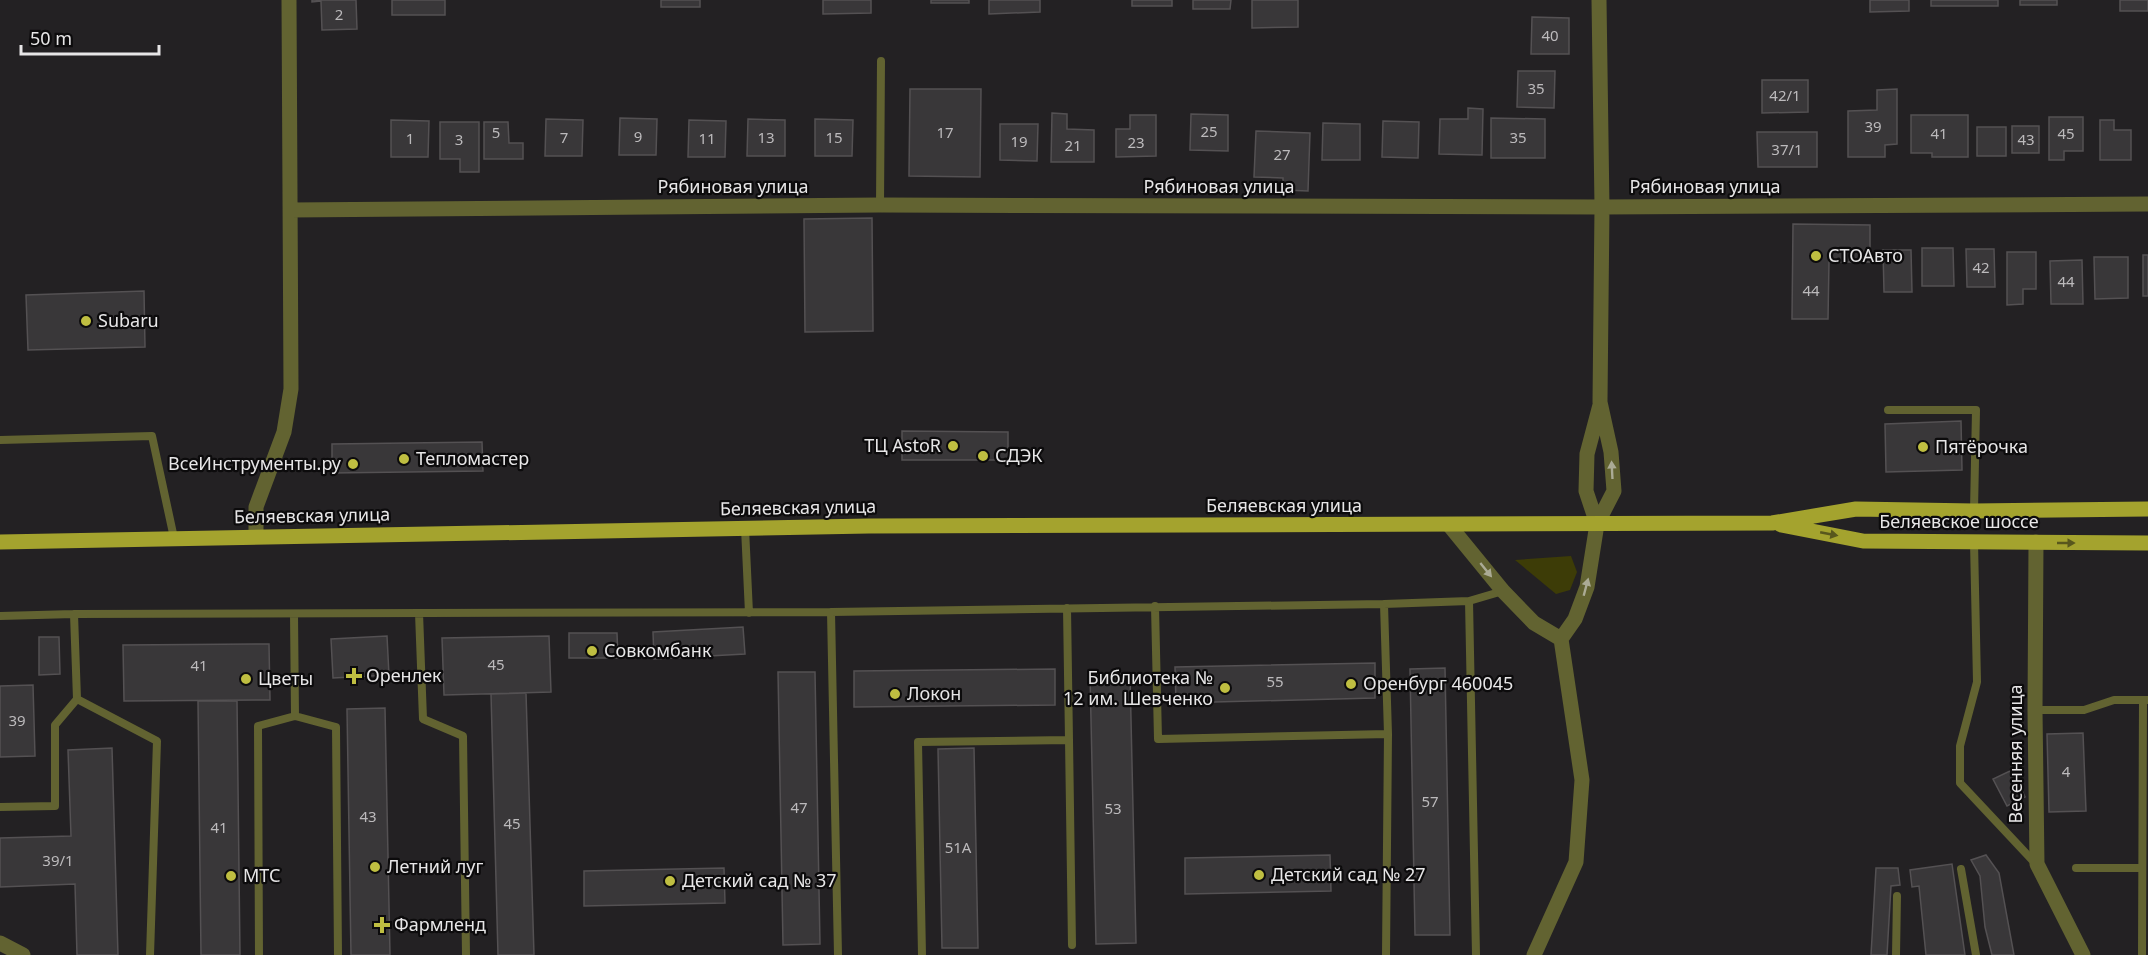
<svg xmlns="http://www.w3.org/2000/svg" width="2148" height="955" font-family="'Noto Sans',sans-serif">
<rect width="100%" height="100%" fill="#232123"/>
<!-- green -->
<path fill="#3d3c07" d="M1571 556 1577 572 1570 590 1556 594 1515 560Z"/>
<!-- building -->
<path fill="#393739" stroke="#545153" stroke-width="1.5" d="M312 0H356L357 29 322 30 321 1 312 2Z
M392 0H445V15H392Z
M661 0H700V7H661Z
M823 0H871V13L823 14Z
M931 0H969V3H931Z
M989 0H1040V12L989 14Z
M1132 0H1172V6H1132Z
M1193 0H1231L1230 9H1193Z
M1252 0H1298V27L1252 28Z
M1870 0H1909V11L1870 12Z
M1931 0H1998V6H1931Z
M2020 0H2057V5H2020Z
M2120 0H2148V11H2120Z
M1532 17 1569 18V54H1531Z
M1518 71H1555L1554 108 1517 107Z
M1762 80H1808V112L1762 113Z
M910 89H981L980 177 909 176Z
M1897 89V144L1885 145V157H1848V111L1877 110V90Z
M1468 108 1483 109 1482 155 1439 154 1440 119H1468Z
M1052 113 1067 114V129L1094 130V162H1051Z
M1191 114 1228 115V151L1190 150Z
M1130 115H1156V156L1116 157V129H1130Z
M1911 115H1968V157H1932V153H1911Z
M2049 117H2083V151H2064V160H2049Z
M620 118 657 119 656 155H619Z
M1491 118 1545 119V158H1491Z
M546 119 583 120 582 156H545Z
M748 119 785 120V156H747Z
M815 119 853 120 852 156H815Z
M391 120 429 121 428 157H391Z
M689 120 726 121 725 157H688Z
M2100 120H2114V130H2131V160H2100Z
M1383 121 1419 122 1418 158 1382 157Z
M440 122H479V172H460V159H440Z
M484 122H508L509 143H523V159H484Z
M1323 123 1360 124V160H1322Z
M1000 124H1038L1037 161 1000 160Z
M2012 126H2039V153H2012Z
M1977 127H2006V156H1977Z
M1256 131 1310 133 1308 191 1283 190V178L1254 177Z
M1757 132H1817V167H1758Z
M872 218 873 331 805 332 804 219Z
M1793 224 1870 225V262H1829L1828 319H1792Z
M1922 248H1953L1954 286H1922Z
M1966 249H1994L1995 287H1967Z
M1883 250H1911L1912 292H1884Z
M2007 252H2036V289H2023V304L2007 305Z
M2143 255H2148V296H2143Z
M2094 257H2128V298L2095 299Z
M2082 260 2083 304H2051L2050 261Z
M144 291 145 347 28 350 26 295Z
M1961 421 1962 470 1886 472 1885 424Z
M902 431 1008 432V460H902Z
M482 442 483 471 332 473V444Z
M743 627 745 654 654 659 653 632Z
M569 633H617L618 658H569Z
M387 636 389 675 333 678 331 639Z
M549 636 551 692 444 695 442 638Z
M39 637H59L60 674 39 675Z
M269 644 270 700 124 701 123 645Z
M1375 663V698L1176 703 1175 667Z
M1445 668 1450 935H1415L1410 669Z
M1055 669V705L854 707V671Z
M778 672H815L820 944 783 945Z
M1130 674 1136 943 1096 944 1090 675Z
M33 685 35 756 0 757V686Z
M526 693 534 955H498L491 694Z
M198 701H237L240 955H201Z
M385 708 390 955H351L347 709Z
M2083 733 2086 811 2049 812 2047 734Z
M112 748 118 955H77L75 884 0 887V838L71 836 68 750Z
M974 748 978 948H942L938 749Z
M2012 770 2025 797 2007 806 1993 779Z
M1330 855 1331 891 1185 894V858Z
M1986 855 1999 873 2014 955H1992L1985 927 1980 876 1971 860Z
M1952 864 1965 955H1926L1919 886 1912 887 1910 870Z
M724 868 725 903 584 906V871Z
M1876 868H1898L1900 885 1891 886 1887 955H1871Z"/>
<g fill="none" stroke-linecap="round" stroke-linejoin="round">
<!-- service -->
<path stroke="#626331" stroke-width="8" d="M880 205 881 61
M1888 410H1976L1974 511
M0 440 152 436 174 538
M745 528 749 613
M1974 542 1977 682 1960 746V783L2035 863
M1469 601 1476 955
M1384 604 1388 734 1386 955
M1155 606 1158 739 1388 734
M831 612 838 955
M419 613 423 719 463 736 466 955
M0 616 74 614 831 612 1384 604 1469 601 1503 591
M77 699 157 741 150 955
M2035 710H2084L2114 700H2148
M295 716 336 727 338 955
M1069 740 1072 945
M0 807 55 806V725L77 699 74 614
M2076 868H2142
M1961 869 1976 955
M259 955 258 726 295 716 294 614
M922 955 918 742 1069 740 1067 608
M1896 955 1897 896
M2142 955 2143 700"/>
<!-- minor -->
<path stroke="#626331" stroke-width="15" d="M290 210 880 205 1602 207 2148 204
M1597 524 1586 491 1587 454 1600 405
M1449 525 1503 591 1534 623 1561 639
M256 536V507L284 432 291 389 289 0
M2036 542 2035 710 2037 864 2083 955
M0 943 23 955
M1534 955 1576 862 1582 780 1561 639 1575 619 1587 587 1597 524 1614 491 1611 452 1600 402 1602 207 1599 0"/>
<!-- primary -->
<path stroke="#a4a32e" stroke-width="15" d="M1781 525 1863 541 2148 543
M0 542 869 526 1772 523 1856 509 1974 511 2148 509"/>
</g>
<!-- one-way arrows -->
<defs><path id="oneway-solid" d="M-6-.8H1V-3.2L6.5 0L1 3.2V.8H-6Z" transform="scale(1.5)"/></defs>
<g fill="#abab95">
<use href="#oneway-solid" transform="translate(1612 470) rotate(-93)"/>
<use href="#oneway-solid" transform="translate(1486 570) rotate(51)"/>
<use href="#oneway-solid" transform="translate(1586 587) rotate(-75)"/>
</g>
<g fill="#58571d">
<use href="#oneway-solid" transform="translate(1829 534) rotate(11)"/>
<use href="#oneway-solid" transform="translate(2066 543)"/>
</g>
<!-- markers -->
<g fill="#bfbe41" stroke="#0c0b0c" stroke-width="2">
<circle cx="1816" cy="256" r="6"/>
<circle cx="86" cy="321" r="6"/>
<circle cx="953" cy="446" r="6"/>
<circle cx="1923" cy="447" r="6"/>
<circle cx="983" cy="456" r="6"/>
<circle cx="404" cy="459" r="6"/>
<circle cx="353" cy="464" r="6"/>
<circle cx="592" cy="651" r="6"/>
<path d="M351 667h6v6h6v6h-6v6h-6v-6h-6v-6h6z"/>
<circle cx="246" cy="679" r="6"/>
<circle cx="1351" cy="684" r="6"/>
<circle cx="1225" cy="688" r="6"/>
<circle cx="895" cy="694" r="6"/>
<circle cx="375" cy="867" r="6"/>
<circle cx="1259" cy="875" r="6"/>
<circle cx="231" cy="876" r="6"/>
<circle cx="670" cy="881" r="6"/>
<path d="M379 916h6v6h6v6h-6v6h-6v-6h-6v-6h6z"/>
</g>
<g text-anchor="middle" stroke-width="4.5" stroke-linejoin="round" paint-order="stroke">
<!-- number labels -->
<g font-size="15" fill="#bcbabc">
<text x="339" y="20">2</text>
<text x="1550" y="41">40</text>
<text x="1536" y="94">35</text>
<text x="1785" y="101">42/1</text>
<text x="1873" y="132">39</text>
<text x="1209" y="137">25</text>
<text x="496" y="138">5</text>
<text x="945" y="138">17</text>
<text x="1939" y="139">41</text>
<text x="2066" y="139">45</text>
<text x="638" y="142">9</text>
<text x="564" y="143">7</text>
<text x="766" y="143">13</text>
<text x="834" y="143">15</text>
<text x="1518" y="143">35</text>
<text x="410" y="144">1</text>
<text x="707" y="144">11</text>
<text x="459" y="145">3</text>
<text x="2026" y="145">43</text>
<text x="1019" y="147">19</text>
<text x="1136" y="148">23</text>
<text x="1073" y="151">21</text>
<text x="1787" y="155">37/1</text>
<text x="1282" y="160">27</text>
<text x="1981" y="273">42</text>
<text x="2066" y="287">44</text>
<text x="1811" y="296">44</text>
<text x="496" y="670">45</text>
<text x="199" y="671">41</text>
<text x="1275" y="687">55</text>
<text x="17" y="726">39</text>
<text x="2066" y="777">4</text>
<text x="1430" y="807">57</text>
<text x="799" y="813">47</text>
<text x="1113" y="814">53</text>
<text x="368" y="822">43</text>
<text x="512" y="829">45</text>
<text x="219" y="833">41</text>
<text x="958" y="853">51А</text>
<text x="58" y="866">39/1</text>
</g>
<!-- street labels -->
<g font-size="18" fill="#e7e6e7" stroke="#0c0b0c">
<text x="733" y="193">Рябиновая улица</text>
<text x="1219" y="193">Рябиновая улица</text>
<text x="1705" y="193">Рябиновая улица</text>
<text x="1284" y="512">Беляевская улица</text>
<text transform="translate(798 508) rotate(-1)" y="6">Беляевская улица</text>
<text transform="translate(312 516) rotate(-1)" y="6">Беляевская улица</text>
<text x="1959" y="528">Беляевское шоссе</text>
<text transform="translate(2016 754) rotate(-90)" y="6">Весенняя улица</text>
</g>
<!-- poi labels -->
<g font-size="18" fill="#e7e6e7" stroke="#0c0b0c" text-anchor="start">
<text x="1828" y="262">СТОАвто</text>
<text x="98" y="327">Subaru</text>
<text x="941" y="452" text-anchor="end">ТЦ AstoR</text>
<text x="1935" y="453">Пятёрочка</text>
<text x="995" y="462">СДЭК</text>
<text x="416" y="465">Тепломастер</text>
<text x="341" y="470" text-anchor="end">ВсеИнструменты.ру</text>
<text x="604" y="657">Совкомбанк</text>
<text x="366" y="682">Оренлек</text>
<text x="1213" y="684" text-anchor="end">Библиотека №<tspan x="1213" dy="21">12 им. Шевченко</tspan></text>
<text x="258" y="685">Цветы</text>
<text x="1363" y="690">Оренбург 460045</text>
<text x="907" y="700">Локон</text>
<text x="387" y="873">Летний луг</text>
<text x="1271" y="881">Детский сад № 27</text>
<text x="243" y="882">МТС</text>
<text x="682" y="887">Детский сад № 37</text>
<text x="394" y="931">Фармленд</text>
</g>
</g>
<!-- scale -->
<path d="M21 45v9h138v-9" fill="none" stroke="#e7e6e7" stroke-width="3"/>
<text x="30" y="45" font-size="18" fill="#e7e6e7" stroke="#0c0b0c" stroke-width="4.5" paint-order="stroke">50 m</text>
</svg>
